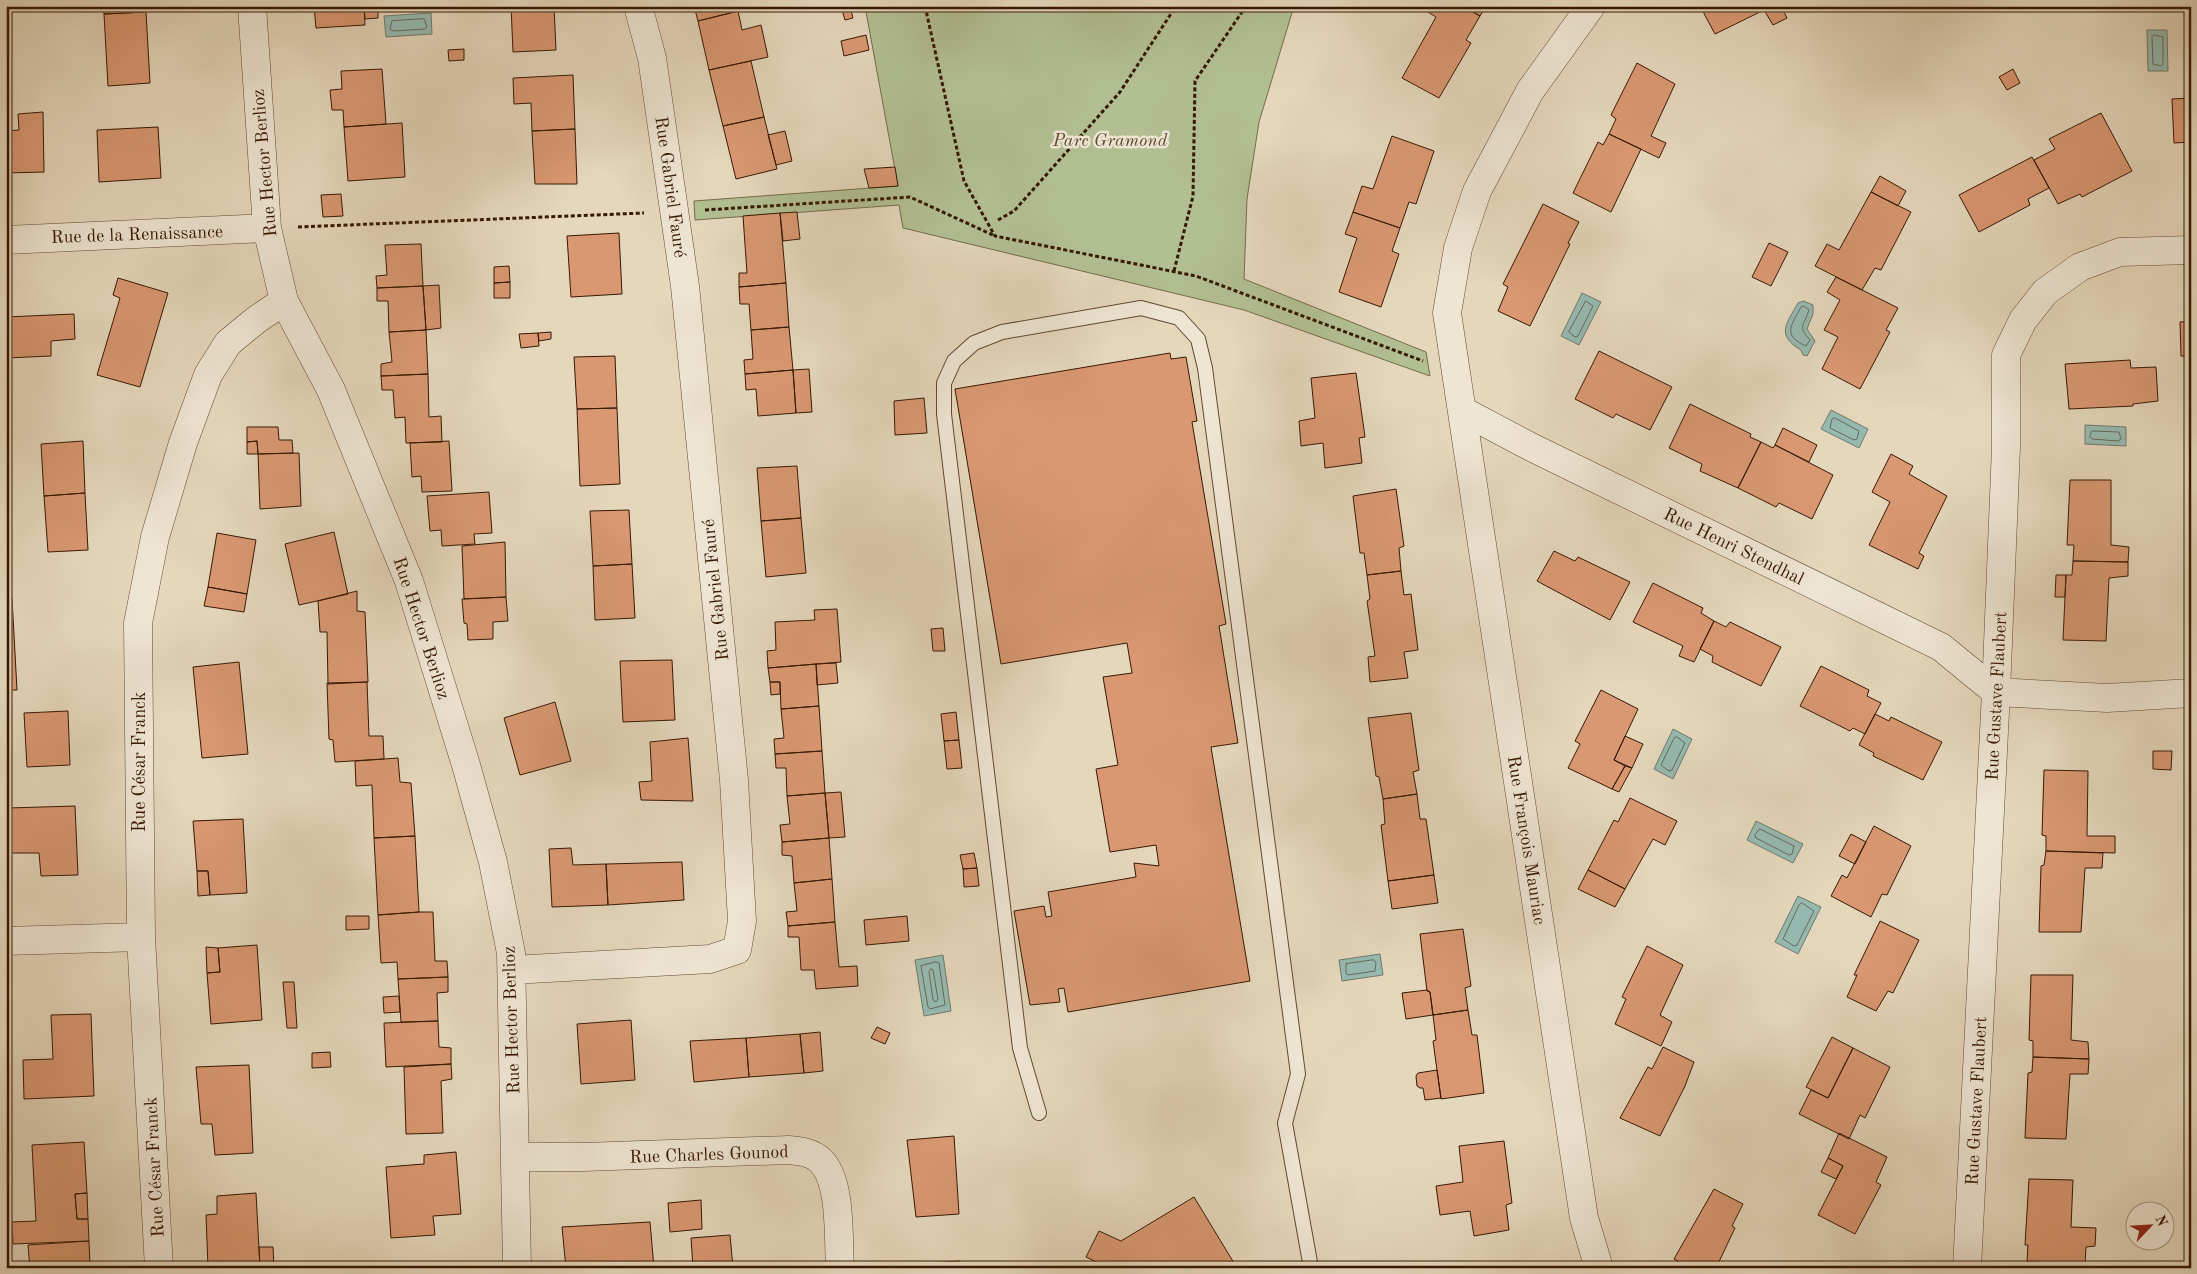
<svg xmlns="http://www.w3.org/2000/svg" width="2197" height="1274" font-family="'Old Standard TT',serif">
<rect width="100%" height="100%" fill="#e5d7bc"/>
<filter id="stains"><feTurbulence type="fractalNoise" baseFrequency=".004" numOctaves="4"/><feColorMatrix values="0 0 0 0 .2 0 0 0 0 .09 0 0 0 0 .02 0 0 0 .5 -.17"/></filter>
<radialGradient id="worn" r=".72"><stop offset=".6" stop-color="#630" stop-opacity="0"/><stop offset="1" stop-color="#630" stop-opacity=".3"/></radialGradient>
<!-- green -->
<path fill="#b1bf93" stroke="#746c4a" d="M865 6H1294L1259 122 1247 199 1244 279 1426 352 1430 376 1244 310 903 228 899 205 695 220 694 201 898 186Z"/>
<!-- water -->
<path fill="#96bab1" stroke="#70796b" d="M431 13 432 34 386 37 384 16Z
M2147 30H2167L2168 71H2148Z
M1582 293 1601 302 1579 345 1561 336Z
M1803 301 1813 305V314L1807 329 1815 341 1807 356 1803 355 1801 350C1775 335 1787 323 1798 303Z
M1831 410 1868 429 1859 448 1821 429Z
M2085 425 2126 427V446L2085 444Z
M1673 729 1692 739 1673 779 1654 769Z
M1756 821 1803 844 1793 863 1747 840Z
M1798 896 1821 907 1798 954 1775 942Z
M1380 954 1383 975 1342 981 1339 960Z
M943 955 951 1011 924 1016 915 960Z"/>
<g fill="none" stroke-linecap="round" stroke-linejoin="round">
<!-- shore -->
<path stroke="#66695a" stroke-width="1" d="M424 19 427 27 425 29 393 31 390 29 392 21Z
M2154 35 2163 37V64L2161 66 2153 64 2152 37Z
M1586 301 1593 306 1578 336 1575 337 1569 332Z
M1804 306 1809 310C1804 326 1797 326 1810 340L1806 346C1782 335 1791 326 1801 307Z
M1835 418 1859 431 1857 439 1854 440 1830 428 1832 419Z
M2092 431 2119 432 2121 439 2118 441 2092 439 2090 437Z
M1677 737 1685 743 1672 770 1669 771 1661 765 1674 738Z
M1760 829 1794 846 1792 854 1789 855 1756 838 1755 835Z
M1802 903 1814 911 1797 945 1794 946 1783 939 1799 905Z
M1374 960 1376 963 1375 971 1348 975 1346 973V964Z
M936 962 939 963 945 1005 930 1009 928 1007 921 966Z
M931 969 933 970 938 999 936 1002 933 1000 929 972Z"/>
</g>
<!-- building -->
<path fill="#d99872" stroke="#371802" d="M103 6H145L146 12 104 14Z
M314 6H364L365 25 316 28Z
M364 6H378V18L365 19Z
M511 6H554L556 50 513 52Z
M694 6H750L751 8 698 21Z
M841 6H850L853 18 845 20Z
M1424 6H1462L1480 16 1466 40 1471 43 1439 98 1402 78 1436 17 1423 9Z
M1462 6H1486L1480 16Z
M1700 6H1781L1787 18 1773 25 1764 10 1715 34Z
M2133 6H2148L2136 12Z
M738 11 742 30 761 25 768 57 709 70 698 21Z
M146 12 150 83 108 86 104 14Z
M866 35 869 50 844 56 841 41Z
M464 49V60L449 61 448 50Z
M751 61 764 117 723 126 709 70Z
M1637 63 1675 84 1651 136 1666 143 1659 158 1609 134 1616 119 1611 115Z
M382 69 386 124 344 127 343 110H332L330 90 342 89 341 71Z
M2013 69 2020 83 2007 90 1999 77Z
M573 75 575 129 532 131 531 103 514 104 513 78Z
M2191 98V142L2174 143 2172 99Z
M43 112 44 172 6 173V131L19 130 18 114Z
M2101 113 2132 171 2082 197 2080 194 2058 204 2034 160 2055 149 2049 139Z
M764 117 777 169 736 179 723 126Z
M402 123 405 177 348 181 344 127Z
M158 127 161 178 99 182 97 130Z
M575 129 577 184H535L532 131Z
M785 131 792 161 776 165 768 135Z
M1609 134 1641 149 1611 212 1573 193 1598 142 1603 145Z
M1392 136 1434 151 1416 204 1409 202 1400 228 1353 212 1362 186 1373 189Z
M2032 157 2049 188 2028 199 2030 205 1979 232 1959 195Z
M895 167 898 186 869 188 864 169Z
M1880 176 1906 191 1898 206 1871 192Z
M1871 192 1911 212 1881 270 1875 268 1862 290 1815 266 1827 244 1839 250Z
M341 194 343 216 323 217 321 195Z
M1543 204 1579 222 1568 243 1570 244 1530 326 1498 311 1508 287 1503 284Z
M797 212 800 239 783 241 780 213Z
M1353 212 1400 228 1392 251 1399 254 1381 307 1339 292 1357 238 1345 234Z
M780 213 786 283 739 287V273H747L743 216Z
M619 233 622 294 571 297 567 236Z
M1769 243 1788 252 1771 286 1752 277Z
M421 244 423 286 377 288 376 276 387 275 385 245Z
M509 266 510 282 494 283V267Z
M1836 277 1898 308 1886 330 1890 332 1860 389 1822 369 1838 337 1824 330 1840 300 1827 292Z
M118 278 168 293 140 387 97 375 120 298 113 295Z
M510 282V298H494V283Z
M786 283 789 327 751 330 749 304H740L739 287Z
M439 285 441 328 426 330 423 286Z
M423 286 426 330 389 332 388 301H377V288Z
M74 314 75 339 51 341V356L6 358V317Z
M2191 321V356H2181L2180 322Z
M789 327 793 370 745 374 744 360 753 359 751 330Z
M426 330 428 374 381 376V364L392 362 389 332Z
M551 332V339L539 341 538 333Z
M538 333 539 346 521 348 519 334Z
M1599 351 1672 387 1650 430 1616 414 1613 418 1575 399Z
M1170 353 1171 359 1186 357 1197 421 1192 422 1226 624 1219 626 1238 743 1211 747 1250 981 1068 1012 1064 988 1058 989 1060 1002 1030 1005 1014 911 1044 906 1046 917 1052 916 1048 892 1136 877 1134 863 1159 866 1156 845 1110 852 1096 769 1118 765 1103 677 1132 673 1127 643 1001 664 955 389Z
M615 356 617 408 577 409 574 357Z
M2130 360 2131 368 2156 367 2158 401 2133 404V406L2069 409 2065 364Z
M809 369 812 412 796 413 793 370Z
M793 370 796 413 758 416 756 389 746 390 745 374Z
M1356 373 1365 437 1359 438 1362 463 1325 468 1323 443 1301 446 1299 421 1315 418 1311 378Z
M428 374 429 417 441 416 442 442 406 443 405 417 395 418 393 390H382L381 376Z
M924 398 927 433 895 435 894 401Z
M1690 404 1751 434 1750 437 1761 442 1738 488 1700 471 1702 464 1669 448Z
M617 408 620 484 580 486 577 409Z
M247 427H278L279 440H292L293 453 258 454 257 441 247 442Z
M1783 428 1817 445 1809 462 1775 445Z
M83 441 85 493 44 496 41 444Z
M257 441 258 454H247V442Z
M449 441 452 491 422 492 421 476 412 477 410 443Z
M1761 442 1773 448 1775 445 1833 475 1812 519 1779 503 1776 507 1738 488Z
M299 453 301 506 260 509 258 454Z
M1891 454 1913 466 1909 474 1947 496 1919 553 1924 556 1918 569 1869 545 1890 502 1872 492Z
M797 466 801 518 761 521 757 468Z
M2070 480H2111V545L2129 547 2128 562 2073 561 2074 545H2067Z
M1396 489 1404 546 1399 548 1401 571 1367 575 1364 553H1360L1353 496Z
M489 492 492 533 474 534 475 544 442 546 441 530 430 531 427 496Z
M85 493 88 550 48 552 44 496Z
M629 510 632 564 593 566 590 511Z
M801 518 806 573 766 577 761 521Z
M334 532 348 594 299 605 285 544Z
M217 533 256 540 247 594 208 587Z
M505 542 506 597 464 599 462 546Z
M1554 551 1575 561 1578 557 1630 582 1610 620 1537 581Z
M2073 561 2128 562V576L2109 578 2106 641 2063 640 2066 575H2072Z
M632 564 635 618 595 620 593 566Z
M1401 571 1404 595 1411 594 1418 650 1404 652 1408 678 1370 682 1368 657 1375 656 1367 601 1370 599 1367 575Z
M2056 575H2066L2065 597H2055Z
M1653 583 1703 608 1701 613 1714 621 1694 662 1679 656 1683 646 1633 622Z
M208 587 247 594 244 612 204 606Z
M357 591V611L365 612 368 682 328 684 327 632H320L318 601Z
M506 597 508 621 493 622V639L468 640 467 624 464 623 462 599Z
M6 598H12L17 690H6Z
M837 609 841 662 768 668 767 651 776 650 775 622 815 620 814 610Z
M1714 621 1726 627 1730 622 1781 647 1761 686 1712 662 1713 656 1700 649Z
M943 628 945 651H933L931 629Z
M672 660 675 720 623 722 620 661Z
M239 662 248 754 202 758 193 667Z
M836 663 838 683 817 685 816 664Z
M816 664 819 706 781 709 780 682H770L768 668Z
M1821 666 1869 690 1867 696 1881 703 1865 734 1853 728 1850 731 1800 706Z
M367 682 369 736H383L384 759 335 762 333 740 329 739 327 683Z
M770 682H780V694L771 695Z
M1601 690 1638 709 1614 760 1625 766 1612 789 1568 768 1580 744 1575 741Z
M555 702 571 761 520 775 504 718Z
M819 706 822 751 775 754 774 739 784 738 781 709Z
M68 711 70 765 27 767 24 713Z
M956 712 959 740 944 741 941 714Z
M1411 713 1419 770 1413 772 1417 794 1383 799 1379 777 1376 776 1368 718Z
M1875 714 1889 721 1891 717 1942 742 1923 780 1873 756 1874 753 1859 745Z
M1625 736 1643 744 1632 768 1614 760Z
M688 738 693 801 641 800 639 782 652 781 650 742Z
M959 740 962 768 947 769 944 741Z
M822 751 825 793 787 796 786 768H776L775 754Z
M2153 751H2172L2171 770 2153 769Z
M398 758 400 782 411 783 415 836 374 838 372 785 356 786 355 761Z
M1625 766 1632 768 1619 792 1612 789Z
M2044 770 2088 771 2087 836H2115V853L2046 851V836L2042 835Z
M841 792 845 837 829 838 825 793Z
M825 793 829 838 782 842 780 825 790 824 787 796Z
M1417 794 1420 819H1426L1434 875 1388 881 1381 825 1385 824 1383 799Z
M1630 798 1677 821 1665 845 1653 839 1625 889 1588 870 1614 820 1618 822Z
M75 806 78 875 41 876 39 853H10L8 808Z
M243 819 247 893 210 895 208 871H197L193 821Z
M1874 826 1911 846 1887 895 1882 894 1871 917 1831 896 1842 875 1847 878Z
M1851 834 1866 842 1855 864 1839 856Z
M415 836 419 912 378 915 374 838Z
M829 838 832 879 794 883 792 856 782 855V842Z
M571 848 573 865 606 864 608 905 552 907 549 849Z
M2046 851 2103 853 2102 868H2085L2081 932H2039L2041 866 2044 865Z
M974 853 977 868 963 869 960 855Z
M682 862 684 900 608 905 606 864Z
M977 868 979 886 964 887 963 869Z
M1588 870 1625 889 1615 907 1578 889Z
M197 871H208L210 895 198 896Z
M1434 875 1438 903 1392 909 1388 881Z
M832 879 835 922 788 926 786 912 797 911 794 883Z
M419 912H433L435 961H447L448 977 398 979 397 962 381 963 378 915Z
M346 916H369V929L346 930Z
M907 916 909 941 866 945 864 920Z
M1880 921 1919 940 1893 993 1888 991 1876 1011 1847 997 1857 975H1854Z
M835 922 839 967 857 966 858 986 816 989 814 970H801L799 937H788V926Z
M1463 929 1471 986 1465 988 1468 1010 1433 1015 1430 992 1427 991 1420 934Z
M257 945 262 1020 211 1024 207 973 220 972 218 948Z
M1647 946 1683 965 1660 1015 1672 1022 1661 1046 1615 1024 1626 999 1622 997Z
M206 947 218 948 220 972 207 973Z
M2031 975H2073L2071 1040 2088 1042 2089 1059 2033 1057V1041L2029 1040Z
M448 977V992L437 993 438 1021 401 1022 398 979Z
M283 982H294L297 1028H287Z
M1427 990 1430 992 1433 1015 1406 1019 1402 993Z
M399 996 400 1012 384 1013 383 997Z
M1468 1010 1472 1035H1477L1484 1093 1441 1099 1433 1041 1436 1040 1433 1015Z
M91 1014 94 1096 24 1099 23 1060 53 1059 51 1015Z
M631 1020 635 1080 581 1084 577 1024Z
M438 1021 439 1047 451 1048V1064L386 1067 384 1023Z
M877 1027 890 1033 885 1044 871 1038Z
M820 1032 823 1071 804 1073 800 1034Z
M800 1034 804 1073 749 1077 746 1038Z
M1832 1037 1853 1048 1828 1098 1806 1087Z
M746 1038 749 1077 694 1082 690 1041Z
M1663 1047 1694 1062 1685 1086 1660 1136 1620 1118 1648 1067 1652 1069Z
M1853 1048 1890 1067 1865 1118 1860 1115 1849 1139 1799 1114 1811 1090 1828 1098Z
M330 1052 331 1067 312 1068V1053Z
M2033 1057 2089 1059 2088 1074H2070L2066 1139 2025 1138 2028 1073 2032 1072Z
M451 1064 452 1079 441 1081 443 1133 406 1134 404 1067Z
M249 1065 253 1153 215 1155 212 1124H201L196 1067Z
M1437 1070 1441 1098 1425 1100 1423 1088H1420L1417 1086 1416 1076 1418 1073Z
M1839 1133 1887 1157 1876 1182 1881 1185 1855 1234 1818 1215 1843 1166 1828 1158Z
M954 1136 959 1214 916 1217 907 1140Z
M1504 1141 1512 1203 1506 1205 1509 1230 1474 1236 1470 1211 1440 1215 1436 1186 1463 1182 1459 1146Z
M84 1142 87 1193 75 1194 77 1219H88L89 1241 13 1244 12 1222 36 1221 32 1145Z
M456 1152 461 1214 433 1216 435 1235 391 1238 386 1167 424 1164V1155Z
M1828 1158 1843 1166 1836 1179 1821 1172Z
M2029 1179 2073 1180 2071 1227 2096 1228 2095 1246 2086 1247 2085 1264 2027 1262 2028 1245H2025Z
M1714 1189 1743 1204 1732 1226 1735 1228 1716 1268H1674L1678 1261 1674 1259Z
M87 1193 88 1219H77L75 1194Z
M256 1193 260 1268H208L206 1215 217 1214V1196Z
M1194 1197 1237 1268H1109L1086 1257 1099 1231 1121 1241Z
M701 1200 702 1229 670 1232 668 1203Z
M650 1222 654 1268H566L562 1227Z
M730 1235 733 1268H693L691 1238Z
M89 1241 90 1265 79 1266V1268H30L28 1245Z
M259 1247H273L274 1268H260Z
M960 1261 961 1268H911L910 1264Z
M2027 1262 2085 1264 2084 1268H2027Z
M90 1265 91 1268H79V1266Z"/>
<g fill="none" stroke-linecap="round" stroke-linejoin="round">
<!-- lane casing -->
<g stroke="#624830" stroke-width="16">
<path id="lane" d="M1039 1113 1020 1048 944 414V383L954 361 974 343 1002 332 1141 308 1179 318 1198 339 1205 368 1298 1074 1285 1123 1311 1268"/>
</g>
<!-- street casing -->
<g stroke="#624830" stroke-width="29">
<path id="street" d="M252 6 267 228 284 301 331 390 409 581 466 765 493 862 511 953 517 1268
M1591 6 1530 91 1477 191 1458 248 1447 313 1584 1218 1599 1268
M6 240 267 228
M1463 411 1531 447 1941 647 1996 692 2107 698 2191 693
M6 941 141 937
M512 970 710 959 737 950 742 921 734 780 685 286 652 58 638 6
M515 1157H583L788 1150C800 1151 812 1152 821 1161 842 1182 838 1239 840 1268
M159 1268 141 937 138 623 155 537 183 443 208 375 228 343 256 320 284 301
M1967 1268 1996 692 2006 447V355L2023 320 2045 292 2080 267 2120 252 2191 250"/>
</g>
<!-- path -->
<path stroke="#371802" stroke-width="3" stroke-dasharray="4 2.5" stroke-linecap="butt" d="M925 6 964 181 995 236 1196 276 1423 361
M705 210 910 197 995 236
M998 220 1014 211 1120 92 1176 6
M298 227 644 213
M1174 271 1193 196 1195 81 1242 12V6"/>
<!-- lane -->
<use href="#lane" stroke="#eee5d3" stroke-width="14"/>
<!-- street -->
<use href="#street" stroke="#eee5d3" stroke-width="28"/>
</g>
<g text-anchor="middle" stroke-width="5" stroke-linejoin="round" paint-order="stroke">
<!-- park labels -->
<g font-size="18" font-style="italic" fill="#5c4a2e" stroke="#eee5d3">
<text x="1110" y="146">Parc Gramond</text>
</g>
<!-- street labels -->
<g font-size="18" fill="#371802" stroke="#eee5d3">
<text transform="translate(264 163) rotate(-95)" y="6">Rue Hector Berlioz</text>
<text transform="translate(671 187) rotate(82)" y="6">Rue Gabriel Fauré</text>
<text transform="translate(137 234) rotate(-2)" y="6">Rue de la Renaissance</text>
<text transform="translate(1734 546) rotate(26)" y="6">Rue Henri Stendhal</text>
<text transform="translate(715 590) rotate(-96)" y="6">Rue Gabriel Fauré</text>
<text transform="translate(422 628) rotate(72)" y="6">Rue Hector Berlioz</text>
<text transform="translate(1996 696) rotate(-87)" y="6">Rue Gustave Flaubert</text>
<text transform="translate(139 762) rotate(-90)" y="6">Rue César Franck</text>
<text transform="translate(1527 840) rotate(81)" y="6">Rue François Mauriac</text>
<text transform="translate(511 1020) rotate(-92)" y="6">Rue Hector Berlioz</text>
<text transform="translate(1976 1101) rotate(-87)" y="6">Rue Gustave Flaubert</text>
<text transform="translate(709 1154) rotate(-2)" y="6">Rue Charles Gounod</text>
<text transform="translate(154 1167) rotate(-93)" y="6">Rue César Franck</text>
</g>
</g>
<!-- margin -->
<rect width="2197" height="1274" fill="none" stroke="#e5d7bc" stroke-width="25"/>
<rect x="8" y="8" width="2182" height="1259" fill="none" stroke="#371802" stroke-width="2.5"/>
<rect x="12" y="12" width="2172" height="1249" fill="none" stroke="#371802"/>
<!-- north arrow -->
<g transform="translate(2150 1226) rotate(65)"><circle r="24" fill="#eee5d3" stroke="#a5937f"/>
<path d="M0-4L9 19L0 12L-9 19Z" fill="#8f2418"/>
<text y="-8" font-size="14" font-weight="bold" text-anchor="middle" fill="#371802">N</text>
</g>
<rect width="100%" height="100%" filter="url(#stains)"/>
<rect width="100%" height="100%" fill="url(#worn)"/>
</svg>
